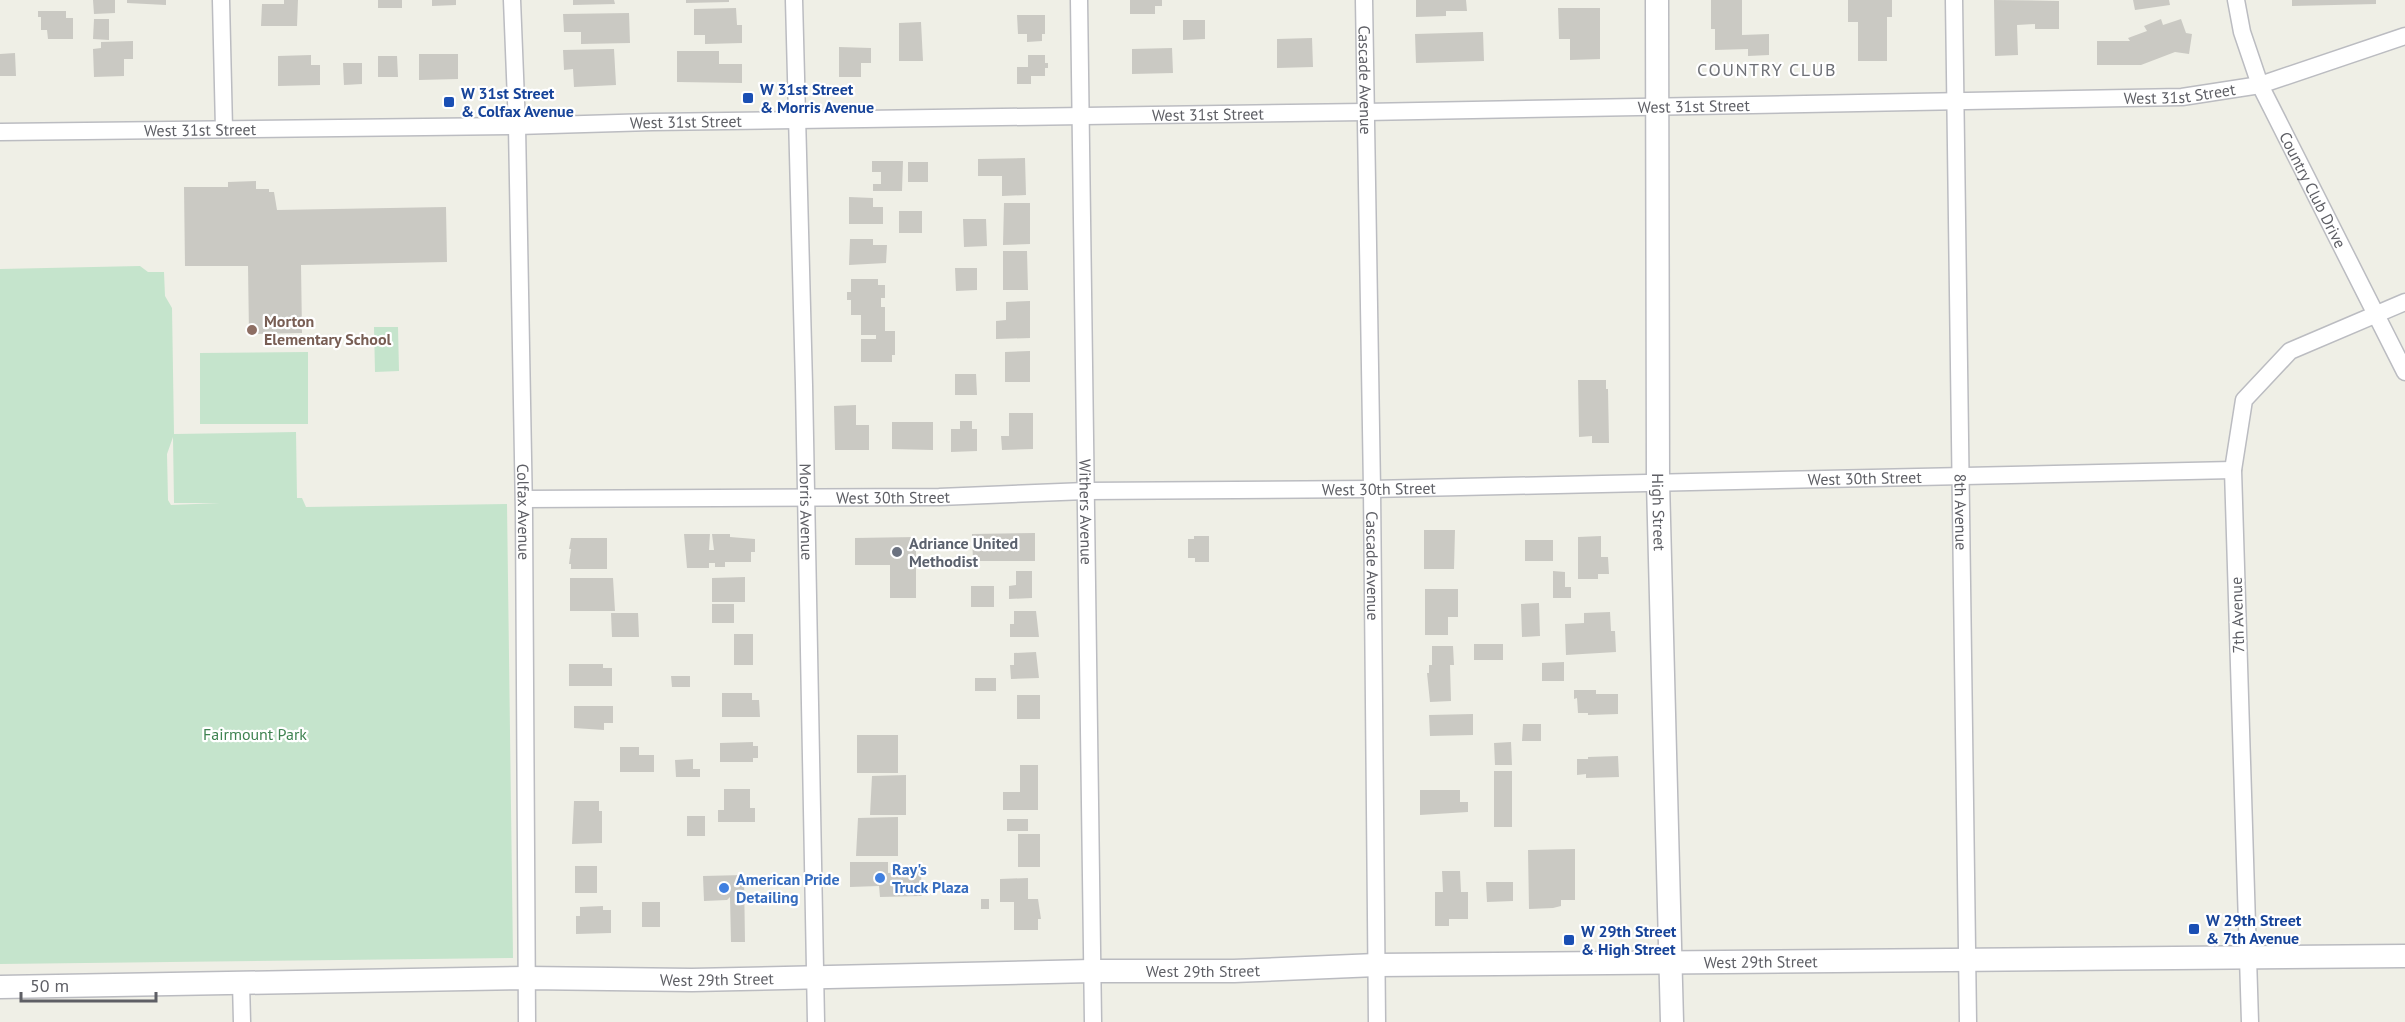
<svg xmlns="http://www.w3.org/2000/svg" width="2405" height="1022" font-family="'PT Sans',sans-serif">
<rect width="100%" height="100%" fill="#efefe6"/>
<!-- green -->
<path fill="#c5e4cc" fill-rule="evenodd" d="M140 266 148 272H164L165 296 172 308 174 434 296 432 297 498H302L306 507 507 504 513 958 0 964V269ZM173 437 174 503H220L171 505 168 500 167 454Z
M374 327H398L399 371 375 372Z
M308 352V424H200V353Z"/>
<!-- building -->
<path fill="#cac9c3" d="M93 0H115V13L94 14Z
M127 0H166V5L127 3Z
M284 0H298L297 26H261L262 4H284Z
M378 0H402V8H378Z
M432 0H456V5L432 6Z
M573 0H614L615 4 573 5Z
M686 0H729V2L686 3Z
M1130 0H1162V6H1155V14H1130Z
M1416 0H1466L1467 11H1446V16L1416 17Z
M1711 0H1742V35L1769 34V55L1748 56V49L1715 50V29H1711Z
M1848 0H1892V17H1887V61H1858V22H1848Z
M1994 0 2059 1V29H2035V24L2017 25 2018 55 1995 56Z
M2133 0H2169L2170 5 2135 10Z
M2292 0H2376V4L2292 6Z
M736 8 737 25H742V43L705 44V35H694V9Z
M1558 8H1600V59L1570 60V39H1559Z
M38 11H66V18H73V39H48L47 30H41V17H38Z
M629 13 630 43 581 44V32H564L563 14Z
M1017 15H1045V34H1042V41L1027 42V34H1018Z
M94 19H109V40L93 39Z
M2161 19 2163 25 2181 19 2186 33 2192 34 2189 54 2175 52 2141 65H2097V41H2130L2128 38 2147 31 2144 26Z
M1183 20H1205V39L1183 40Z
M921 22 923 61H899V23Z
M1483 32 1484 61 1416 63 1415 34Z
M1312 38 1313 67 1277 68V39Z
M133 41V59H124V76L94 77 93 49 101 48V42Z
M839 47 871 48V63H861V77H839Z
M1172 48 1173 73 1132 74V49Z
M614 49 616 85 574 87 573 69 564 70 563 50Z
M677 51H719V64H742V83L677 82Z
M15 53 16 76H0V54Z
M419 54H458V79L419 80Z
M311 55V65H320V85L278 86V56Z
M1028 55H1045V63H1048V68H1045V76H1031V84H1017V67H1028Z
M378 56H397L398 77H378Z
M343 63H362V84L344 85Z
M1025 158 1026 195 1002 196V176H978V159Z
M872 161H903L902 191H873V184H881V172H872Z
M908 162H928V182H908Z
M256 181V189H269V192H274L277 210 446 207 447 262 301 265 302 333 249 334 248 266H185L184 187H228V182Z
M849 197 873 198V207H883V224H849Z
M1004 203H1030V244L1003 245Z
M899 211H922V233H899Z
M963 219H986L987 246 964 247Z
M850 239H873V245H887L886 263 849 265Z
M1003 251H1027L1028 290H1003Z
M955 268H977V290L956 291Z
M851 279H878V285H885V298H881V307H885V331H895V355H892V362H861V339H876V335H861V315H851V300H847V292H851Z
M1030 301V338L996 339V321L1006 320V302Z
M1030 351V382H1005V352Z
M955 374H976L977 395H955Z
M1578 380H1606V389H1608L1609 443H1592V436L1579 437Z
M856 405V425H869V450H835L834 406Z
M1009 413H1033V449L1002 450 1001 436H1009Z
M960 421H972V429H977V451L951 452V429H960Z
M892 422H933V450L892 449Z
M1424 530H1455L1454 569H1424Z
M1035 533V561H973L972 534Z
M684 534H710L709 550H714L712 534H730V537L755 539V552H751V562H725V567H715V563H709V568H687Z
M1194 536H1209V562H1195V558H1188V539H1194Z
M1601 536V557H1608L1609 574H1598V579H1578V537Z
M916 537V598H890V565H855V538Z
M571 538H607V569H571V564H569L571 549H569Z
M1525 540H1553V561H1525Z
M1016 571H1032V598L1009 599V586L1016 585Z
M1553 571 1565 572V587H1571V598H1553Z
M745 577V602H712V578Z
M570 578H613L615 611H570Z
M971 586H994V607H971Z
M1425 589H1458V617H1448V635H1425Z
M1539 603 1540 636 1522 637 1521 604Z
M712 604H734V623H712Z
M1014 611H1036L1039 637H1010V624H1014Z
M1610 612 1611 631H1615L1616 652 1566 655 1565 624 1584 623V613Z
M611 613H638L639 637H612Z
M734 634H753V665H734Z
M1474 644H1503V660H1474Z
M1432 646H1453L1454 665H1450L1451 701 1430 702 1427 673H1429V665H1432Z
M1036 652 1039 678 1011 679 1010 665H1014V653Z
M1564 662V681H1542V663Z
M569 664H603V668H612V686H569Z
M671 676H690V687H672Z
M975 678H996V691H975Z
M1574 690H1596V694H1618V714L1588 715V713H1578L1577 698 1574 699Z
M722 693H752V700H759L760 717H722Z
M1017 695H1040V719H1017Z
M574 706H613V723H604V730L574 728Z
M1473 714V735L1430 736 1429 715Z
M1523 724H1541V741H1522Z
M857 735H898V773H857Z
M753 742V746H758V758H753V762H720V743Z
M1511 742 1512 765H1495L1494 743Z
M620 747H639V755H654V772H620Z
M1618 756 1619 777 1586 778V774L1577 775V759H1588V757Z
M693 759V769H700V777H676L675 760Z
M1020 765H1038V810H1003V792H1020Z
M1494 771H1512V827H1494Z
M906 775V815H870L872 776Z
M724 789H750V808H755V822H718V810H724Z
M1420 790H1460V802H1468V812L1420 815Z
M574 801H599V811H602V843L572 844Z
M687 816H705V836H687Z
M898 817V856H856L858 818Z
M1007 819H1028V831H1007Z
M1018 834H1040V867H1018Z
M1575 849V900H1561V906L1553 908 1529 909 1528 850Z
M850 862H888V873L921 872 922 896 880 897 879 886 850 887Z
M575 866H597V893H575Z
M1442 871H1460L1461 892H1468V919H1449V926H1435V892H1443Z
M744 875 745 942H731L730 897 727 900 704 901 703 876Z
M1028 878V899H1038L1041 919H1038V930H1014V902H1000V879Z
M1486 882H1513V901L1487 902Z
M981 899H989V909H981Z
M642 902H660V927H642Z
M603 906V910H611V933L576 934V916H580V907Z"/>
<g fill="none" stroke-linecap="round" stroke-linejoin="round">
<!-- street casing -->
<g stroke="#bbbcc1" stroke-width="19">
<g id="street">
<path d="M221 0 224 129"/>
<path id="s1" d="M512 0 517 126 524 513 527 1022"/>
<path id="s2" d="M794 0 804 385 816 1022"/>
<path id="s3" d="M1079 0 1093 1022"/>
<path id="s4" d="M1364 0 1372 489 1377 1022"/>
<path id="s5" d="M1954 0 1968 1022"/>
<path id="s6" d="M2236 0 2242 32 2260 85 2405 372"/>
<path id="s7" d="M0 132 517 126 652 122 1365 112 2182 97 2260 85 2405 36"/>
<path id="s8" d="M524 499 939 497 1086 491 1372 489 2233 470"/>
<path d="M241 982 242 1022"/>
<path d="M2250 1022 2233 470 2244 400 2290 351 2405 302"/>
</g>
</g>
<!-- secondary casing -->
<g stroke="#babbc0" stroke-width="25">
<g id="secondary">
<path id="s9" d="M1657 0 1658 482 1672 1022"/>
<path id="s10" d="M0 987 526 978 692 980 1092 971H1234L1376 965 2405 956"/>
</g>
</g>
<!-- street -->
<use href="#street" stroke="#fff" stroke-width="16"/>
<!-- secondary -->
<use href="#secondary" stroke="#fff" stroke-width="22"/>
</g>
<!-- markers -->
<g fill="#1a4fb4" stroke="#fff" stroke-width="2">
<rect x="742" y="92" width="12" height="12" rx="3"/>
<rect x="443" y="96" width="12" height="12" rx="3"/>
<rect x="2188" y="923" width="12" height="12" rx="3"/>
<rect x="1563" y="934" width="12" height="12" rx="3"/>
</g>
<circle fill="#8d6e63" stroke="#fff" stroke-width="2" cx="252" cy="330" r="6"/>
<circle fill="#6b7280" stroke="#fff" stroke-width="2" cx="897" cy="552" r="6"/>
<g fill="#3f7fe0" stroke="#fff" stroke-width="2">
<circle cx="880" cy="878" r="6"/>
<circle cx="724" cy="888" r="6"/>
</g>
<g text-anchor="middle" stroke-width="4.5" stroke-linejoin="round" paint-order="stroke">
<!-- street labels -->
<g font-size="16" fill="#5e5f65" stroke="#fff">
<text dy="6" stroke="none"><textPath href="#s4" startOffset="80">Cascade Avenue</textPath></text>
<text dy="6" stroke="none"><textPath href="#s7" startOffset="2180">West 31st Street</textPath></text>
<text dy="6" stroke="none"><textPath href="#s7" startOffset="1694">West 31st Street</textPath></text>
<text dy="6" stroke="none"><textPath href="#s7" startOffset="1208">West 31st Street</textPath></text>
<text dy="6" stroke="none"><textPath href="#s7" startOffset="686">West 31st Street</textPath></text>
<text dy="6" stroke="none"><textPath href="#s7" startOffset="200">West 31st Street</textPath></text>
<text dy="6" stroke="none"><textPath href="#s6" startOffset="206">Country Club Drive</textPath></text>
<text dy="6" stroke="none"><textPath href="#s8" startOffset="1341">West 30th Street</textPath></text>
<text dy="6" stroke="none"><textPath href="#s8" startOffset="855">West 30th Street</textPath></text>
<text dy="6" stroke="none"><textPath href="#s8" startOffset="369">West 30th Street</textPath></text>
<text dy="6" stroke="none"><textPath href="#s1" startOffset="512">Colfax Avenue</textPath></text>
<text dy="6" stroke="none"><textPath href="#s2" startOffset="512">Morris Avenue</textPath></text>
<text dy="6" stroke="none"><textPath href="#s3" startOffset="512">Withers Avenue</textPath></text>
<text dy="6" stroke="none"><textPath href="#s9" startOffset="512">High Street</textPath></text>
<text dy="6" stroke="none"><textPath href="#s5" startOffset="512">8th Avenue</textPath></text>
<text dy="6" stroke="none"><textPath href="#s4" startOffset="566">Cascade Avenue</textPath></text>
<text transform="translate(2237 615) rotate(-92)" y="6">7th Avenue</text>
<text dy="6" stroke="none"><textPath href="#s10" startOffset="1761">West 29th Street</textPath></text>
<text dy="6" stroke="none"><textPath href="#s10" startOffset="1203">West 29th Street</textPath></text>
<text dy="6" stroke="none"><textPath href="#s10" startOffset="717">West 29th Street</textPath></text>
</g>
<!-- transit labels -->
<g font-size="16" font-weight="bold" fill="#164399" stroke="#fff" text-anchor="start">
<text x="760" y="95">W 31st Street<tspan x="760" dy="18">&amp; Morris Avenue</tspan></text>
<text x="461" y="99">W 31st Street<tspan x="461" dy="18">&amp; Colfax Avenue</tspan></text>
<text x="2206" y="926">W 29th Street<tspan x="2206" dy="18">&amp; 7th Avenue</tspan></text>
<text x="1581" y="937">W 29th Street<tspan x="1581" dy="18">&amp; High Street</tspan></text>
</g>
<!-- education labels -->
<g font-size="16" font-weight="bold" fill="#785e54" stroke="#fff" text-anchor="start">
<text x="264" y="327">Morton<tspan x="264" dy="18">Elementary School</tspan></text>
</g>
<!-- worship labels -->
<g font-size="16" font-weight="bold" fill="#5b616d" stroke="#fff" text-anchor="start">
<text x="909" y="549">Adriance United<tspan x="909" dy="18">Methodist</tspan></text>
</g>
<!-- park labels -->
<g font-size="16" fill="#3f8351" stroke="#fff">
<text x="255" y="740">Fairmount Park</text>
</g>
<!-- shop labels -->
<g font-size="16" font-weight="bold" fill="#366cbe" stroke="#fff" text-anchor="start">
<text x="892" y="875">Ray's<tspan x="892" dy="18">Truck Plaza</tspan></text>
<text x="736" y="885">American Pride<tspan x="736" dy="18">Detailing</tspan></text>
</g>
<!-- neighbourhood labels -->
<g font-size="18" letter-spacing="1.5" fill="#6f7177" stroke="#fff">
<text x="1767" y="76">COUNTRY CLUB</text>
</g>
</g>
<!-- scale -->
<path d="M21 992v9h135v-9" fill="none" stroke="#5e5f65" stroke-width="3"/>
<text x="30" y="992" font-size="18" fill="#5e5f65" stroke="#ffffff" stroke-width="4.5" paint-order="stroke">50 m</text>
</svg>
